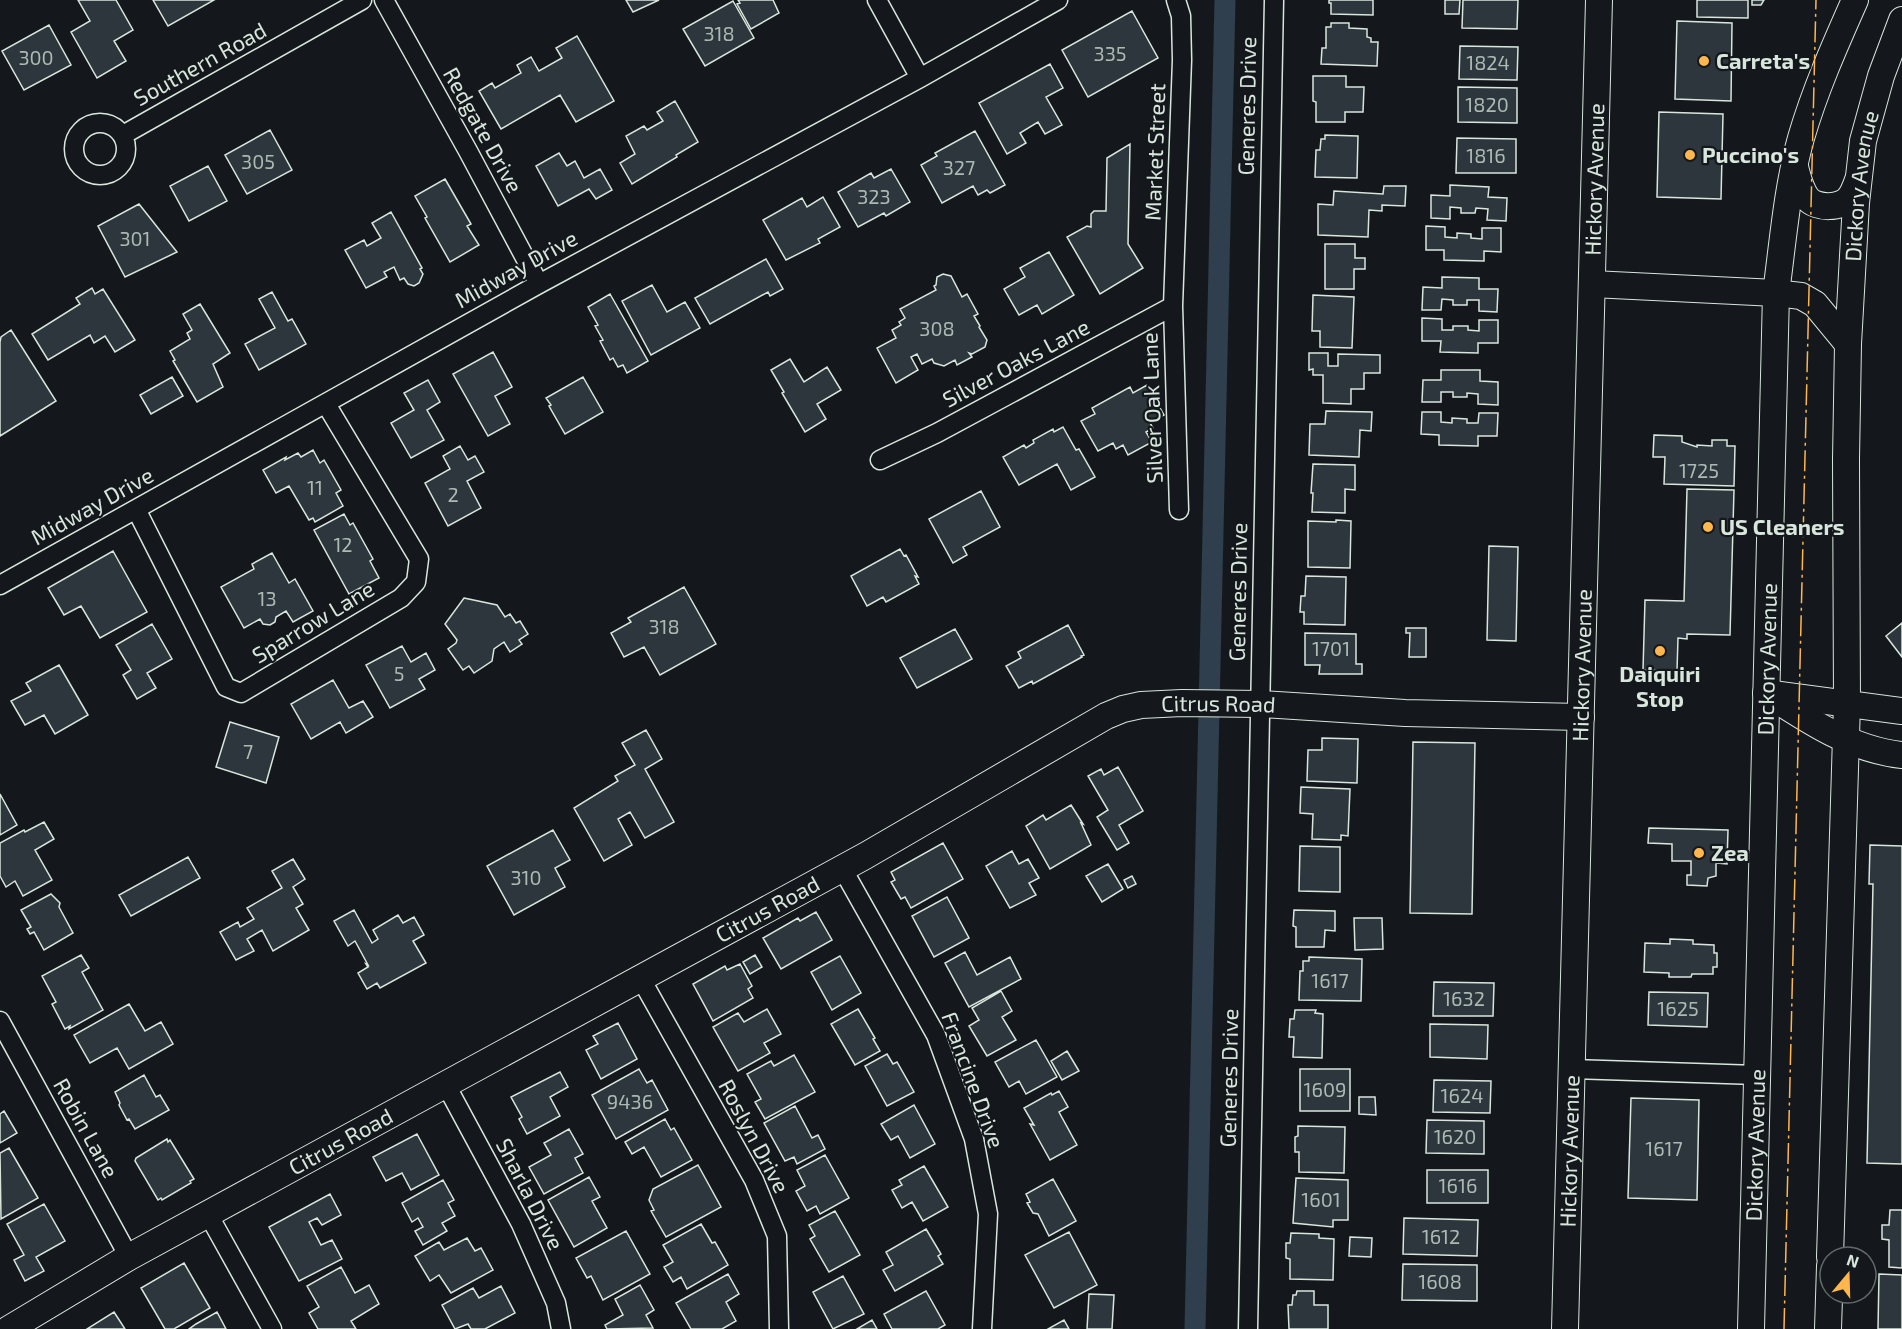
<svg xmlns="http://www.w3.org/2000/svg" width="1902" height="1329" font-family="'Exo 2',sans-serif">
<rect width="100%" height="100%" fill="#14181c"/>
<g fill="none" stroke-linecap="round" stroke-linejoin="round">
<!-- canal -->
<path stroke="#2f3f4d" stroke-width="21" d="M1195 1329 1225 0"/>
</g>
<!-- building -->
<path fill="#2c363c" stroke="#d8e6dc" stroke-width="1.5" d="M78 0H116L133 30 114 41 126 61 97 78 71 32 90 21Z
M153 0H214L168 26Z
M626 0H659L633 12Z
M738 0H773L779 13 751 29 737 4 740 3Z
M1329 0H1373V15L1331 14V3H1329Z
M1445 0H1460L1459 14H1445Z
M1463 0H1518L1517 29 1462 28Z
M1697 0H1748V18L1697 17Z
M1752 0H1764L1761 5H1752Z
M733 1 754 38 705 66 683 29Z
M1132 11 1158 58 1088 97 1062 50Z
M1677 21 1732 23 1731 101 1675 99Z
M1331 23H1349V28L1367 29V37L1371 38V42H1378L1377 66 1321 64 1322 48H1326V27H1331Z
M49 25 71 65 24 90 2 51Z
M577 36 614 101 576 122 560 95 501 129 479 91 492 83 495 88 521 73 517 65 531 57 539 71 562 58 556 48Z
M1460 46 1518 47 1517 80 1459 79Z
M1050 64 1063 88 1046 97 1062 125 1045 134 1038 122 1020 133 1026 143 1007 154 979 103Z
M1313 76H1346V87H1364L1363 112H1345V122H1316V102L1313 101Z
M1458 87 1517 88V123L1458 122Z
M675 101 698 142 676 155 677 157 632 184 620 163 635 154 626 136 644 126 647 130 663 121 657 112Z
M1659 112 1723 114 1721 199 1657 197Z
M270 130 292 170 247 194 225 155Z
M975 131 1005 185 990 193 987 190 978 195 973 186 942 203 921 165 937 156 935 153Z
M1325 135 1358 136 1357 178 1315 177 1316 150H1320L1321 139H1325Z
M1457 138 1516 139V173H1456Z
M1130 144 1128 244 1143 268 1100 294 1067 237 1087 226 1091 227V214L1094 211H1106L1107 158Z
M559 153 567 166 575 161 584 178 600 169 612 190 596 199 589 189 558 206 536 166Z
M208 166 227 201 189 221 170 186Z
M891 169 910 202 886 216 884 213 858 227 838 192 871 173 874 178Z
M445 179 471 224 467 226 479 245 450 262 425 218 427 217 415 196Z
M1450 185 1489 187 1488 197 1507 198 1506 221 1487 220 1488 209 1476 208 1475 213H1461V208L1450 207V219L1431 218V195L1450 196Z
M1384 186H1406L1405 206 1382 205V211L1369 210 1368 237 1318 235V204L1333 205 1334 191 1383 194Z
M823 197 840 227 818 239 820 243 786 260 763 220 802 198 807 207Z
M139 204 177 252 125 277 98 226Z
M391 212 422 268 420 269 423 274 419 283 414 286 408 284 404 278 400 280 394 267 384 272 387 277 366 288 345 250 364 240 367 246 381 238 372 223Z
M1426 226 1445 227V237L1457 238V233L1471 234V238L1482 239V228H1501V252L1484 251V261L1444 260V250H1426Z
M1325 244H1355V258H1365V269H1354V289H1325Z
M1049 252 1074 295 1042 314 1037 305 1019 315 1004 289 1025 277 1020 268Z
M766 259 783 289 770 296 768 292 710 324 695 298Z
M943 274 951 276 962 297 967 294 978 314 974 316 980 326 979 327 987 340 985 347 972 354 969 353 972 357 957 365 955 360 944 366 934 363 932 359 922 364 917 354 911 357 918 370 896 383 877 348 896 338 892 330 901 325 899 322 905 318 900 309 936 290 934 286 936 285 937 277Z
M1442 277 1479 278V289H1498L1497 312 1479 311V300H1467V305H1453V300L1442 299 1441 310H1422L1423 287 1442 288Z
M652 285 667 312 685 302 700 328 651 355 622 301Z
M92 288 95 294 103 289 135 340 115 352 105 336 94 343 90 335 48 360 32 334 80 304 76 298Z
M272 292 288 321 292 319 306 344 259 370 245 344 275 328 259 299Z
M610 294 648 361 627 373 623 365 618 367 613 358 610 360 600 341 603 340 595 326 598 325 588 307Z
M1313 295 1354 297 1352 348 1320 347V331H1312Z
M200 304 230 353 213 364 223 387 197 402 173 361 175 360 170 351 190 339 187 333 192 330 183 314Z
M1422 318 1442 319V330H1453V326H1468V330L1479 331V320H1498V343H1478V353L1440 352 1441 341H1422Z
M11 330 56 401 0 436V342L1 337Z
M493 352 512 387 495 396 510 424 488 436 453 374Z
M1309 353H1328V366H1338V354L1380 355V373H1364V389H1351V404L1323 403V375H1313V369L1309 370Z
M790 359 804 382 827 367 841 390 817 404 826 419 805 432 782 393 784 392 771 370Z
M1441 370H1480V381L1498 382V405L1478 404V394L1467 393V397H1453V392H1441V402H1422L1423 380H1441Z
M172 377 183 396 151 414 140 395Z
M583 377 603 412 565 434 549 406 551 405 546 398Z
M428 380 440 402 427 410 444 440 411 458 391 423 414 410 404 393Z
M1147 385 1164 415 1150 423 1153 428 1146 432 1152 442 1128 455 1123 445 1116 449 1113 443 1098 451 1081 421 1095 414 1092 408 1130 387 1133 393Z
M1326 411 1372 412 1371 431 1360 430 1359 457 1309 455 1310 424H1325Z
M1422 412H1441V422L1452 423V418L1467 419V423H1478L1479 413H1498L1497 436H1478V446L1439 445V435L1421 434Z
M1063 427 1076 450 1079 449 1095 477 1071 490 1057 464 1019 485 1003 457 1024 445 1026 448 1034 443 1033 440 1053 429 1054 432Z
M1654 435 1682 436V442L1697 447V445L1712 446V440H1727V446H1735L1734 486 1664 484 1665 457H1653Z
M460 446 468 460 475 456 484 472 467 481 481 508 448 526 425 483 450 469 443 456Z
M313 450 320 463 324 460 341 490 336 493 343 506 315 522 313 518 309 520 289 486 276 493 263 470 286 457 285 460 298 453 301 457Z
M1313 464 1355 465V490L1345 489V513L1312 512 1313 493H1311Z
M1687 489 1734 490 1730 635 1687 634V639L1678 638 1677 671 1643 670 1645 600 1684 601Z
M981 491 1000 527 963 547 967 555 953 563 929 519Z
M344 514 350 525 353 523 373 559 370 561 379 578 349 594 314 530Z
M1336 520 1351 521 1350 568 1308 567V521L1336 522Z
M1489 546 1518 547 1516 641 1487 640Z
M900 549 904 556 906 555 918 577 915 576 919 584 886 602 883 597 867 606 851 576Z
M113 551 147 612 100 638 81 606 64 615 48 588Z
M272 553 289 583 295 579 313 611 293 622 286 611 276 617 275 622 270 625 263 624 260 619 244 628 221 587 254 569 252 564Z
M1306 576 1346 577 1345 625 1304 624V612H1300L1301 596H1305Z
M684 587 716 644 660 675 644 647 624 657 611 633 631 622 628 618Z
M464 598 497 605 505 617 510 614 516 623 520 621 528 634 519 640 522 644 510 652 504 642 494 649 492 661 474 673 469 666 463 670 448 649 456 643 457 640 445 624Z
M1902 623V657L1886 636Z
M152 624 172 659 147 673 156 688 137 699 123 675 131 670 116 645Z
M1068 625 1084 655 1081 656 1082 657 1033 684 1032 681 1019 688 1006 666 1021 658 1018 652Z
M1406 628H1426V657H1409L1410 633H1406Z
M955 629 972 659 917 688 900 658Z
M1305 633 1356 634V664H1362V674H1319L1320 665H1305Z
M402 646 411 662 426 653 435 670 419 679 425 689 390 708 366 665Z
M59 665 88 715 55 734 44 715 25 725 11 701 31 691 26 683Z
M333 680 349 708 363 701 373 717 346 733 340 722 311 739 291 704Z
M230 722 279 737 266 783 216 767Z
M646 730 662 759 645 769 674 822 645 838 630 812 618 819 632 845 604 861 574 808 618 781 615 776 635 765 622 743Z
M1322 738 1358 739 1357 783 1307 781 1308 750H1322Z
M1413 742 1475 743 1472 914 1410 913Z
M1118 767 1143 811 1119 825 1129 843 1117 850 1097 817 1108 810 1088 776 1101 769 1104 775Z
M1301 787 1350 789 1348 836 1341 835V840L1312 839 1313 814 1300 813Z
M0 794 17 825 0 835Z
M1071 805 1083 824 1081 823 1091 845 1050 869 1026 826 1043 815 1046 820Z
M44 822 54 839 35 850 52 880 23 896 15 881 6 887 0 876V843L24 830 25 832Z
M1649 828 1728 830 1727 864 1716 863V876L1708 878 1707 886 1687 885V875H1691V861H1672V844L1648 843Z
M553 830 570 860 555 868 565 887 514 915 487 866Z
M943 843 963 879 911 908 905 897 901 899 891 882 895 880 891 872Z
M1870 845 1902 846V1164L1867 1163 1873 884H1869Z
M1300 846 1340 847V892L1299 891Z
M1012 851 1019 864 1028 859 1039 878 1029 883 1036 895 1010 908 986 866Z
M188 857 200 878 131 916 119 895Z
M293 859 305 879 293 887 303 904 296 908 309 930 273 951 262 930 247 939 254 951 236 960 220 932 238 922 240 927 254 919 247 908 282 888 272 871Z
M1108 864 1123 889 1102 902 1086 876Z
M1132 876 1136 884 1128 888 1124 880Z
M51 894 60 903 59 907 73 933 44 950 34 932 30 934 27 929 31 927 21 910Z
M947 897 969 938 934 957 912 916Z
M354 910 372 943 378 939 373 930 398 915 403 923 414 917 424 935 413 941 426 963 380 988 377 983 367 989 358 973 368 967 366 964 368 965 355 941 348 946 334 921Z
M1294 910 1335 911V931L1325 930 1324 947H1296V927L1293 926Z
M816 912 832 940 781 969 763 938 798 918 800 921Z
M1354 918H1382L1383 949 1355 950Z
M1670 939 1693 940V944L1714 945V953H1717V967H1713V974H1692L1691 977H1669V973L1644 972 1645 943 1670 944Z
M965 952 977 975 1010 957 1021 979 969 1007 945 963Z
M81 955 89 968 82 972 103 1010 69 1029 70 1026 65 1029 52 1004 56 1002 42 976Z
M755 955 762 967 750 974 743 962Z
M840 956 861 993 832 1010 811 972Z
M1309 957 1362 959 1361 1001 1299 1000 1300 971H1303V961H1309Z
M740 964 752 986 748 989 753 998 713 1021 693 984 725 966 727 970Z
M1434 982 1494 983 1493 1016H1433Z
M1001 991 1012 1011 1002 1017 1016 1040 987 1056 969 1026 979 1020 972 1008Z
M1649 992 1708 993 1707 1027 1648 1025Z
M129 1004 145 1031 161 1022 173 1044 129 1069 117 1048 90 1063 74 1035Z
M767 1009 781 1034 764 1043 770 1053 738 1071 713 1027 738 1013 744 1022Z
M858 1009 875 1038 873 1039 880 1051 855 1065 831 1024Z
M1295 1010H1316L1315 1013 1323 1014 1322 1058 1293 1057 1294 1037H1289L1290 1019H1294Z
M618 1023 637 1059 601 1079 586 1050 598 1044 593 1036Z
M1430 1024 1488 1025 1487 1059 1430 1057Z
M1036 1040 1057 1077 1026 1094 1019 1081 1009 1087 995 1062Z
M1067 1051 1079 1071 1062 1080 1051 1061Z
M887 1054 893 1064 897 1062 914 1092 887 1106 865 1066Z
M794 1055 815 1092 765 1119 755 1102 761 1099 747 1074 771 1061 774 1066Z
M639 1069 647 1083 652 1080 668 1110 616 1139 592 1095Z
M1300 1069H1350V1111H1300Z
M560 1072 568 1087 550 1097 560 1116 527 1134 519 1119 522 1117 511 1097Z
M144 1075 156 1097 160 1095 169 1110 135 1129 129 1119 127 1120 119 1105 120 1103 115 1092Z
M1434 1080 1491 1081 1490 1113 1433 1112Z
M1059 1091 1068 1107 1059 1112 1077 1145 1050 1160 1030 1124 1034 1125 1024 1108 1051 1093 1052 1095Z
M1359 1097H1375L1376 1115 1359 1114Z
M1631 1098 1699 1100 1697 1200 1628 1198Z
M914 1105 935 1144 910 1158 898 1136 891 1140 881 1124Z
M795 1106 812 1138 818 1135 825 1149 797 1164 794 1157 785 1161 764 1123Z
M4 1111 17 1133 0 1143V1114Z
M665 1119 671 1130 674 1128 692 1160 661 1177 644 1147 632 1154 625 1142Z
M1427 1120 1484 1121V1154L1426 1153Z
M1298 1126 1345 1127 1344 1173 1299 1172V1152H1295V1137L1298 1136Z
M569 1129 583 1154 575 1158 583 1173 544 1194 529 1167 551 1155 544 1143Z
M417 1134 439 1175 411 1190 402 1173 386 1181 373 1157Z
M167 1139 168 1142 170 1140 194 1179 190 1181 191 1183 162 1200 161 1198 158 1200 135 1161 136 1158Z
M9 1148 38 1198 1 1219 0 1153Z
M825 1155 849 1198 820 1214 816 1206 807 1211 796 1191 805 1186 797 1170Z
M698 1165 721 1207 666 1237 651 1211 654 1210 649 1200 653 1189Z
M924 1166 948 1207 923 1221 912 1202 902 1208 892 1190 902 1185 899 1180Z
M1427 1170H1488V1203H1427Z
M589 1177 600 1197 592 1201 607 1228 574 1247 548 1200Z
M1296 1178 1348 1180V1220H1333V1227L1293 1223Z
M1053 1179 1076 1221 1049 1236 1038 1214 1033 1213 1027 1203 1030 1202 1026 1194Z
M443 1180 454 1200 448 1203 455 1216 442 1223 447 1231 423 1245 415 1231 423 1227 418 1218 412 1222 402 1203Z
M330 1194 341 1215 322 1225 317 1218 309 1222 321 1245 332 1240 342 1259 299 1281 269 1227Z
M44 1204 65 1241 36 1257 44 1271 25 1281 14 1260 24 1255 7 1224Z
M1890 1210H1902V1268L1889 1267V1240L1882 1239V1225H1889Z
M835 1211 860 1255 829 1272 810 1239 815 1236 809 1225Z
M1404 1218 1478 1220 1477 1256 1403 1254Z
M701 1224 712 1243 715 1242 728 1265 687 1289 681 1277 673 1282 664 1267 673 1262 663 1245Z
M926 1229 941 1254 938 1256 943 1264 895 1291 883 1270 893 1265 886 1252Z
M626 1231 650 1274 603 1300 591 1276 587 1278 576 1258Z
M1069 1232 1097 1285 1054 1308 1025 1255Z
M1291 1233 1319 1234V1238L1334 1239 1333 1280 1290 1279V1259L1286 1258V1243H1290Z
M1350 1237 1372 1238 1371 1257 1349 1256Z
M467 1238 475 1251 481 1248 493 1270 451 1293 439 1275 430 1281 415 1256 439 1242 444 1250Z
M184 1263 210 1308 174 1329H165L141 1288Z
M1403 1264 1477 1265V1301L1402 1300Z
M341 1267 355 1293 369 1285 379 1304 351 1321 356 1329H318L309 1313 319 1307 307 1286Z
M728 1274 739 1294 726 1302 736 1321 722 1329H691L676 1303Z
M1879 1274 1902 1275V1329H1878Z
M843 1276 864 1314 833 1329 813 1292Z
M640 1285 654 1310 646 1315 653 1328 607 1329 605 1325 623 1315 615 1299Z
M501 1286 515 1313 485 1329H471L468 1324 455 1329 442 1305 473 1288 479 1298Z
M926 1291 945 1325 938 1329H892L884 1314Z
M1297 1291H1314V1305H1328V1329H1289L1288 1305H1292L1293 1295H1296Z
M1089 1294 1114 1295 1112 1329H1087Z
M114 1312 125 1329H87Z
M217 1312 226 1329H189L196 1324Z
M872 1320 877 1329H857Z
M1064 1320 1069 1329H1048Z"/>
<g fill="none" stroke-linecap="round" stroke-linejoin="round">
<!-- street casing -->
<g stroke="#d8e6dc" stroke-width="21">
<path id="street" d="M384 0 468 151 539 284
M877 0 920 78
M1176 0 1181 16 1182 60 1173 306 1179 510
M74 149a26 26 0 1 1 52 0a26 26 0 1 1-52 0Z
M123 135 362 0
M880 460 937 433 1173 306
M136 509 226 687 241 693 401 598 416 582 419 559 326 404
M0 585 539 284 920 78 1058 0
M842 868 936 1035 974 1139 988 1214 982 1329
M641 979 754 1180 777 1236 779 1329
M0 1021 129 1257
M1572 1069 1757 1075
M446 1085 521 1224 556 1303 561 1329
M208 1214 272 1329
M1248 1329 1274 0"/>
</g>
<!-- secondary casing -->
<g stroke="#d8e6dc" stroke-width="28">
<g id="secondary">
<path d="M1795 167C1798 178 1800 189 1807 198 1816 209 1842 209 1850 197 1854 192 1856 185 1858 180"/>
<path d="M1592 284 1776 293 1801 296 1815 304 1848 344"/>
<path d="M1766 693C1807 720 1852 750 1902 755"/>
<path d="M1773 694 1902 711"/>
<path id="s1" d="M1830 1257 1847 704 1846 459 1848 344 1856 203 1863 141 1881 76 1902 20"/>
<path id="s2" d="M9 1329 129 1257 865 856 1106 716 1123 709 1141 705 1182 703 1261 704 1405 713 1581 717"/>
<path id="s3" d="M1565 1329 1599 0"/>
<path id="s4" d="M1751 1329 1776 293C1783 241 1787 188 1801 138 1815 90 1835 45 1855 0"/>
<path d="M1828 1329 1830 1266"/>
</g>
</g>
<!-- street -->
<use href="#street" stroke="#14181c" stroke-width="18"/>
<!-- secondary -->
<use href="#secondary" stroke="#14181c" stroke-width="26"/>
<!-- power -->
<path stroke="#ffb74d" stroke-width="1.5" stroke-dasharray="21 4.5 3 4.5" stroke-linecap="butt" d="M1784 1329 1816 0"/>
</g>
<!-- markers -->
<g fill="#ffb74d" stroke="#14181c" stroke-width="2">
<circle cx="1704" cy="61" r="6"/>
<circle cx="1690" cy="155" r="6"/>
<circle cx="1708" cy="527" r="6"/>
<circle cx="1660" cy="651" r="6"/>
<circle cx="1699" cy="853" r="6"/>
</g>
<g text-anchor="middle" stroke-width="4.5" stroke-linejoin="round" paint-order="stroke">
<!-- number labels -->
<g font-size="20" fill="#adbab4">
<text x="719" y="41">318</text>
<text x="1110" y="61">335</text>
<text x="36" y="65">300</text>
<text x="1488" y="70">1824</text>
<text x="1487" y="112">1820</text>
<text x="1486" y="163">1816</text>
<text x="258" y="169">305</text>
<text x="959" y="175">327</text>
<text x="874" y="204">323</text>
<text x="135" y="246">301</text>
<text x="937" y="336">308</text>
<text x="1699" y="478">1725</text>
<text x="315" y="495">11</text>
<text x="453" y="502">2</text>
<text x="343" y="552">12</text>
<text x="267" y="606">13</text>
<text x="664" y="634">318</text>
<text x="1331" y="656">1701</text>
<text x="399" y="681">5</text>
<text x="248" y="759">7</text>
<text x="526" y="885">310</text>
<text x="1330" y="988">1617</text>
<text x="1464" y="1006">1632</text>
<text x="1678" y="1016">1625</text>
<text x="1325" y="1097">1609</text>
<text x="1462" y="1103">1624</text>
<text x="630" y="1109">9436</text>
<text x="1455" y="1144">1620</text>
<text x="1664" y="1156">1617</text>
<text x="1458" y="1193">1616</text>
<text x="1321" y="1207">1601</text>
<text x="1441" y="1244">1612</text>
<text x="1440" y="1289">1608</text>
</g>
<!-- poi labels -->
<g font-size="22" font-weight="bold" fill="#d8e6dc" stroke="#14181c" text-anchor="start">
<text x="1716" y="69">Carreta's</text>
<text x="1702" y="163">Puccino's</text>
<text x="1720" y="535">US Cleaners</text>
<text x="1660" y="682" text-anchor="middle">Daiquiri<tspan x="1660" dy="25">Stop</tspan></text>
<text x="1711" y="861">Zea</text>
</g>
<!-- street labels -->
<g font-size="22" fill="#d8e6dc" stroke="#14181c">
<text transform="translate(200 64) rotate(-29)" y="8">Southern Road</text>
<text transform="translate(1247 106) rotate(-89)" y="8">Generes Drive</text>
<text transform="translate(483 130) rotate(61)" y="8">Redgate Drive</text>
<text transform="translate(1155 152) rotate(-88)" y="8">Market Street</text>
<text dy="8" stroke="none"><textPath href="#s3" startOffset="1150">Hickory Avenue</textPath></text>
<text dy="8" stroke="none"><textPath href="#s1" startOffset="1072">Dickory Avenue</textPath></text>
<text transform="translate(516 269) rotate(-29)" y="8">Midway Drive</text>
<text transform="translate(1016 363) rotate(-28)" y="8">Silver Oaks Lane</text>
<text transform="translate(1152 408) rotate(-92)" y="8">Silver Oak Lane</text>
<text transform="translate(92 506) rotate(-29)" y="8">Midway Drive</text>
<text transform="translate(1238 592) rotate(-89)" y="8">Generes Drive</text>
<text transform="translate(313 622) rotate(-31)" y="8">Sparrow Lane</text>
<text dy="8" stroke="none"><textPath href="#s4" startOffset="670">Dickory Avenue</textPath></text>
<text dy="8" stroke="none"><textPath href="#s3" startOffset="664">Hickory Avenue</textPath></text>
<text dy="8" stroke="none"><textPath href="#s2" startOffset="1371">Citrus Road</textPath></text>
<text dy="8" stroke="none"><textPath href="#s2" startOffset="867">Citrus Road</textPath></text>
<text transform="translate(1229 1078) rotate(-89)" y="8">Generes Drive</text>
<text transform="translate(973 1080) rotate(70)" y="8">Francine Drive</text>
<text transform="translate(86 1128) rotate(61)" y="8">Robin Lane</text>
<text transform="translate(754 1136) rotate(62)" y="8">Roslyn Drive</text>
<text dy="8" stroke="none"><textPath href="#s2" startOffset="381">Citrus Road</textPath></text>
<text dy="8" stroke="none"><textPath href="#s4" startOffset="184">Dickory Avenue</textPath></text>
<text dy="8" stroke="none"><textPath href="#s3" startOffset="178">Hickory Avenue</textPath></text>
<text transform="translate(530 1194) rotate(63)" y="8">Sharla Drive</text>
</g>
</g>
<!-- north arrow -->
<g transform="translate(1848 1275) rotate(19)"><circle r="28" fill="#14181c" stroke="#626a69" stroke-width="1.5"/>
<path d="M0-4.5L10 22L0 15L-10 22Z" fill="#ffb74d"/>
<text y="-9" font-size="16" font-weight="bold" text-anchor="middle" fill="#d8e6dc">N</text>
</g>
</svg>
